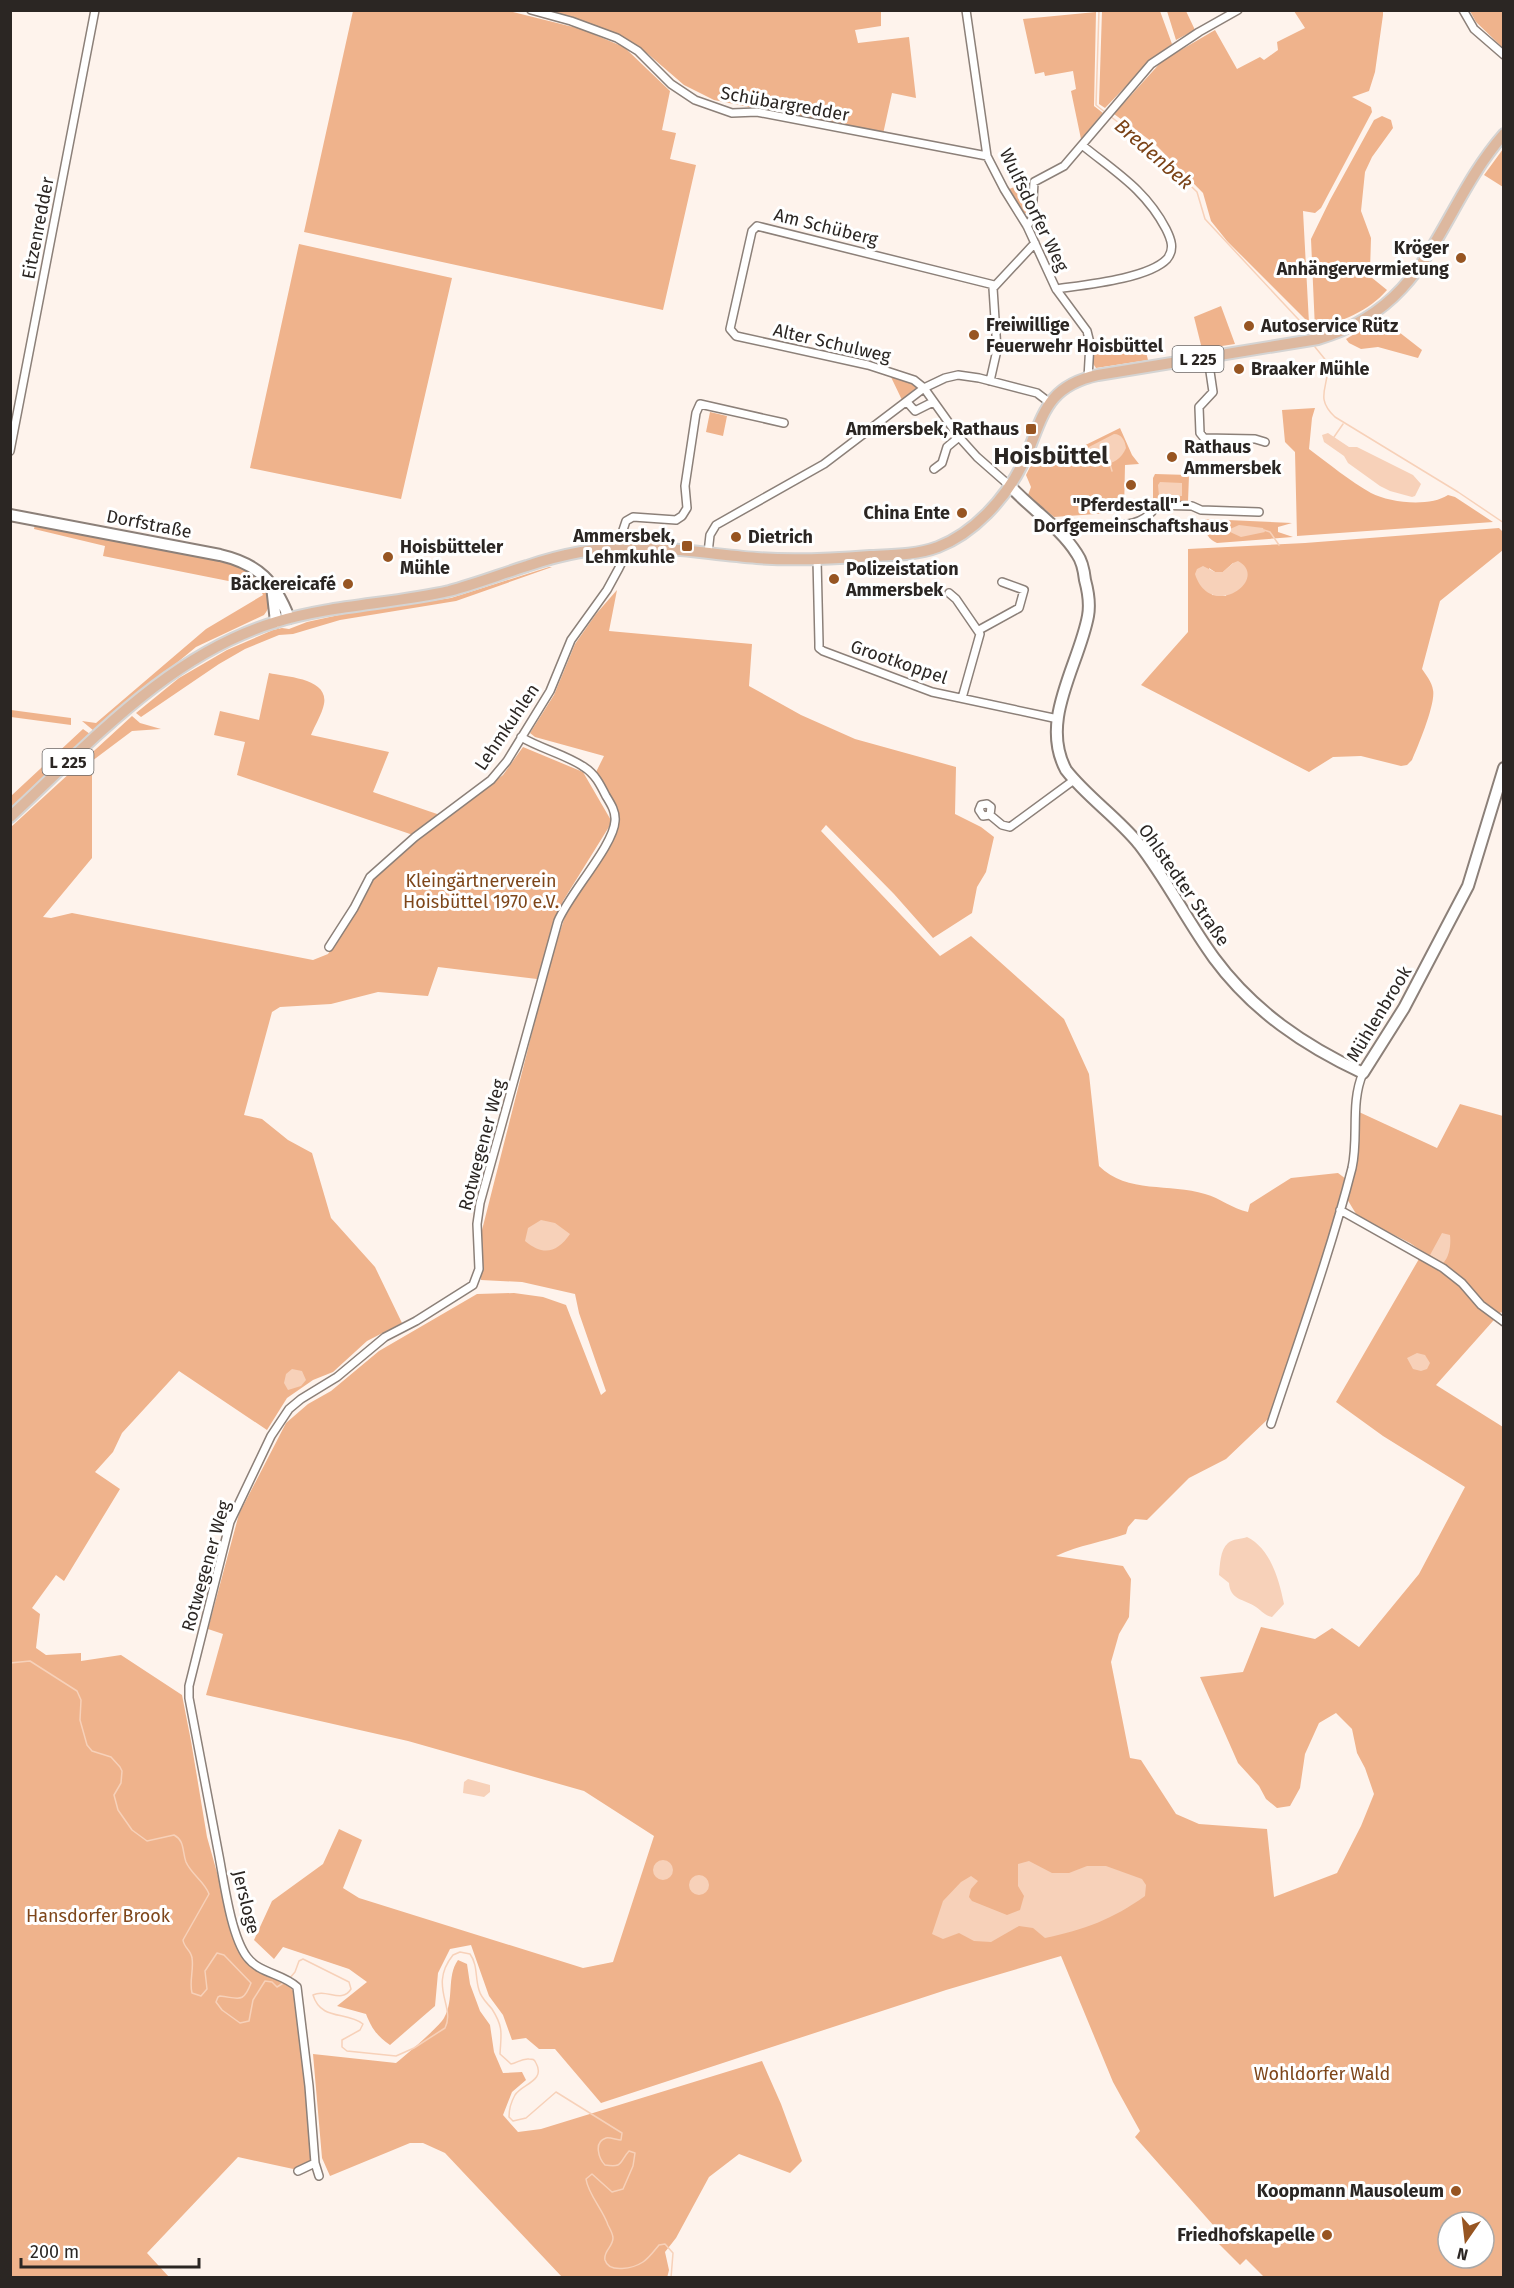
<svg xmlns="http://www.w3.org/2000/svg" width="1514" height="2288" font-family="'Fira Sans',sans-serif">
<rect width="100%" height="100%" fill="#fef3ec"/>
<!-- green -->
<path fill="#efb38c" fill-rule="evenodd" d="M353 11H509L581 29 624 47 670 91 662 130 676 133 670 159 696 165 663 310 304 232Z
M540 11H881V26L855 30 858 43 909 37 916 98 892 93 883 134 714 100 684 85 648 54 626 39 574 18Z
M1102 11H1160L1172 44 1152 59 1105 108 1099 104Z
M1167 11H1186L1195 30 1176 40Z
M1294 11H1383V15L1375 72 1369 91 1352 97 1371 107 1372 112 1321 208 1315 213 1303 211 1309 323 1227 241 1211 221 1203 193 1155 144 1114 114 1162 61 1215 30 1237 69 1260 57 1264 60 1278 50 1277 42 1305 28Z
M1470 11H1503V48L1476 22Z
M1096 12 1094 106 1103 113 1081 139 1071 91 1076 89 1073 71 1045 76 1044 72 1035 74 1023 19Z
M1382 116 1391 120 1393 128 1372 157 1365 172 1361 211 1371 238 1370 271 1371 277 1387 290C1369 311 1341 322 1315 329L1311 239 1330 200 1374 120Z
M1503 149 1504 187H1503L1484 175Z
M1023 184 1027 213 1023 214 1009 189Z
M299 244 452 278 401 499 250 468Z
M1221 306 1235 344 1202 349 1194 317Z
M1381 318 1422 350 1418 358 1378 347 1361 349 1349 343 1346 339Z
M1123 338 1145 348 1148 360 1096 368 1092 362 1093 343 1115 353Z
M890 375 916 385V388L902 400Z
M1315 408 1312 418 1309 449C1329 464 1350 481 1371 493 1390 503 1430 507 1448 495L1455 497 1493 522 1297 536 1295 452 1285 442 1282 410Z
M710 412 727 416 723 436 706 432Z
M1120 428 1132 455 1139 464 1125 465 1124 512 1054 517 1028 495 1031 487 1026 475 1038 451 1051 462Z
M1155 474 1189 475 1188 502 1153 501V478Z
M1205 519 1292 523 1278 527V532L1293 537 1217 543C1207 539 1203 529 1205 519Z
M35 524 228 562C247 570 284 590 264 615L196 647 94 731 82 721 96 723 206 629 263 595 259 587 103 556 105 546 34 529Z
M1499 528 1503 532V550L1440 601 1422 669C1426 675 1432 682 1433 690 1436 703 1418 746 1412 760L1407 765 1401 766 1361 756 1333 757 1309 772 1141 685 1188 632V549L1305 543ZM1233 563 1226 596 1212 595 1209 568 1215 572H1223Z
M549 567H552L456 601 340 620 293 634 279 635 245 649 219 664 141 717 136 713 179 678 227 650 273 630 282 628 289 629 307 622 348 613 451 598Z
M617 590 609 631 752 644 749 686 801 715 855 739 956 767 955 814 981 827 994 837 986 872 977 887 972 913 933 938 894 894 826 825 821 831 940 956 971 936 1064 1019 1089 1074 1099 1166C1127 1194 1170 1183 1205 1194 1220 1198 1233 1209 1248 1212L1250 1204 1291 1178 1338 1173 1346 1179 1347 1190 1268 1419 1226 1459 1189 1478 1147 1520 1135 1519 1128 1527 1126 1534C1103 1542 1079 1545 1056 1556L1123 1566 1131 1579 1129 1617 1119 1634 1111 1662 1130 1758 1141 1760 1176 1814 1199 1824 1267 1829 1274 1897 1337 1873 1361 1826 1374 1794 1365 1768 1357 1753 1352 1729 1336 1713 1319 1723 1305 1754 1300 1788 1290 1806 1277 1808 1266 1799 1259 1786 1238 1763 1200 1677 1243 1672 1261 1627 1315 1639 1332 1628 1359 1647 1419 1574 1465 1487 1383 1436 1336 1402 1423 1252 1410 1243 1358 1217 1347 1199C1355 1169 1359 1143 1359 1112L1437 1148 1460 1104 1503 1116V1314L1501 1312 1436 1385 1503 1427V2277L1265 2278 1246 2259 1240 2265 1208 2233 1214 2226 1135 2137 1140 2131 1113 2082 1061 1956 946 1990 601 2103 555 2049H539L526 2038 512 2040 503 2015 489 1996 471 1945 450 1949 438 1973 435 2006 390 2045C377 2036 372 2029 366 2014L337 2006 367 1982 349 1969 283 1947 274 1959 254 1940 272 1901 323 1864 339 1829 362 1840 343 1888 359 1898 583 1968 613 1962 654 1836 584 1791 408 1741 206 1695 223 1634 208 1629 239 1514 286 1423 308 1404 331 1391 379 1351 477 1294 514 1293 543 1297 566 1305 601 1395 606 1391 579 1313 575 1294 522 1282 481 1280V1234L551 958 570 902 618 830V811L596 772 604 756 535 737 530 733 554 695 575 644 596 614ZM1448 2222H1484V2258H1448Z
M269 673C286 677 329 678 324 704 322 714 315 725 311 735L389 752 373 792 440 815 413 835 237 775 245 742 214 735 220 711 259 720Z
M11 710 71 718V725L11 717Z
M132 716 140 723 161 729 132 731 92 761V858L43 917 51 918 72 913 313 960 328 954 360 904 367 884 378 870 503 775 523 747 583 772 612 822 563 901 537 979 438 967 428 996 378 992 331 1004 280 1007 272 1012 244 1115 262 1119 288 1140 312 1153 331 1218 375 1267 402 1323 367 1341 333 1372 313 1380 287 1398 267 1430 179 1371 122 1433 113 1452 95 1472 120 1489 64 1581 56 1575 32 1608 40 1614 36 1648 46 1655 81 1653V1661L121 1655 182 1695 191 1741 207 1837 239 1951 255 1970 287 1984 295 1993 307 2089 311 2162 298 2170 238 2157 147 2253 169 2277H11V827Z
M83 729 90 734 11 808V796Z
M458 1960 467 1964 470 1984 480 2011 490 2025 494 2052 503 2073 522 2072 526 2080 512 2092 503 2115 518 2132 541 2129 762 2061 781 2104 802 2161 790 2173 739 2154 709 2177 676 2238 665 2252 669 2270 667 2278 562 2277 445 2153 423 2143H410L330 2176 322 2158 313 2054 396 2063C407 2054 438 2028 444 2018 455 1999 446 1977 458 1960Z"/>
<!-- water -->
<path fill="#f7d1b9" d="M1328 433 1349 447H1357L1413 475 1421 484 1415 496 1412 497 1390 491 1380 486 1348 463 1344 456 1324 442 1322 435Z
M1114 434C1122 434 1125 441 1126 448 1119 465 1101 469 1088 458L1087 448Z
M1160 482 1182 483V496H1159L1158 485Z
M1239 525 1263 528 1265 532 1241 537 1230 532V529Z
M1238 561C1271 579 1210 622 1195 574L1197 569 1203 566 1215 572H1223L1233 563Z
M541 1220 555 1223 570 1234C557 1253 543 1256 525 1241L528 1228Z
M1442 1233 1450 1235C1451 1243 1450 1257 1443 1263L1430 1255Z
M1417 1353 1425 1355 1430 1363 1427 1369 1421 1371 1413 1369 1407 1358Z
M292 1369 302 1371 306 1380 301 1386 288 1390 284 1383 286 1374Z
M1247 1537C1271 1549 1279 1580 1284 1604L1272 1617C1264 1615 1262 1611 1256 1607 1244 1599 1230 1600 1229 1583L1219 1575C1220 1565 1220 1550 1228 1543 1232 1539 1242 1539 1247 1537Z
M468 1779 490 1785V1792L484 1797 463 1793 464 1782Z
M653 1870a10 10 0 1 1 20 0a10 10 0 1 1-20 0Z
M1029 1861 1052 1873H1069L1087 1866H1106L1142 1879 1146 1885 1145 1896C1113 1919 1084 1930 1045 1938L1033 1928 1019 1926 991 1942 974 1941 959 1933 943 1939 932 1934 943 1901 961 1882 971 1876 978 1881 971 1889 969 1897 972 1901 1007 1915 1020 1910 1024 1896 1018 1886V1864Z
M689 1885a10 10 0 1 1 20 0a10 10 0 1 1-20 0Z"/>
<g fill="none" stroke-linecap="round" stroke-linejoin="round">
<!-- stream -->
<path stroke="#f7d1b9" stroke-width="1.5" d="M1099 10 1096 105 1106 113
M1110 116 1156 152 1197 192 1205 219 1312 334
M1315 347 1328 363C1329 388 1314 397 1335 417L1458 492 1504 523
M1334 437 1343 424
M1110 464 1112 471
M1264 530 1270 532 1279 545
M1227 531H1230
M10 1663 30 1661 77 1691 81 1700 80 1720 87 1745 92 1751 111 1757 120 1767 122 1771 121 1783 114 1795 118 1810 132 1830 147 1841 174 1835C185 1841 182 1851 186 1862 191 1874 205 1882 209 1894L183 1940C184 1948 191 1950 192 1958 194 1969 189 1982 192 1993L201 1996 207 1989 205 1971 217 1953 224 1955 251 1983C243 2004 239 1998 220 1996L218 1997 216 2002 222 2010 240 2023 249 2021 253 2000 265 1981 272 1982 277 1987 285 1982
M289 1979 295 1972 299 1961 303 1959 349 1982 351 1989C342 2004 326 1988 313 1995 321 2021 346 2011 363 2024L360 2030 342 2040V2047L347 2051 396 2056 414 2048 445 2028C456 2007 428 1986 453 1955L460 1952 470 1954C478 1965 475 1978 479 1990 481 1998 487 2003 492 2009 504 2028 501 2034 500 2054L511 2064C517 2063 522 2058 529 2059 533 2059 534 2059 536 2063 546 2081 522 2084 515 2095 511 2102 509 2109 509 2117L513 2121 526 2118 556 2092 622 2133 621 2140C617 2140 610 2137 606 2138 593 2142 599 2159 605 2165 624 2168 619 2162 629 2151L635 2153 633 2166 623 2189 612 2192 592 2174 586 2179C588 2194 603 2210 608 2225 610 2229 613 2234 613 2238 613 2247 603 2251 605 2260 609 2274 634 2268 643 2262 649 2258 654 2251 659 2245L665 2244 673 2253 671 2278"/>
<!-- street casing -->
<g stroke="#8c8079" stroke-width="10">
<path id="street" d="M531 10 571 21 617 38 638 51 671 84 695 100 732 113 757 112 987 156
M966 10 987 156 1004 189 1027 226 1056 289 1087 331 1090 343 1088 378
M1463 10 1474 29 1504 55
M1027 226 1032 219 1034 182 1064 166 1151 64 1199 32 1238 10
M994 285 757 226 752 231 730 329 736 336 868 365 914 380 924 388 959 437 977 457 1010 486
M1056 289C1083 285 1148 279 1167 259 1175 249 1171 239 1166 229 1145 189 1115 172 1082 145
M1208 358 1213 392 1199 407 1200 433 1204 438 1255 439 1265 442
M990 381 997 350 993 288 1035 243
M907 402 915 411 933 402
M10 451 95 10
M934 469 942 463 947 447 959 437
M1149 505 1192 506 1201 510 1259 512
M1061 534C1089 516 1137 539 1156 506
M708 553 710 535 716 525 824 464 924 388 945 378 958 375 979 378 1037 393 1050 403
M817 559 819 643V648L823 651 932 692 1058 719
M949 593 956 599 980 634 962 698
M979 630 1019 608 1024 590 1002 582
M990 815 991 807 987 804 981 805 979 810 983 816 990 815 1002 825 1010 827 1074 780
M329 947 354 908 370 877 415 837 491 780 507 761 550 691 571 640 607 590 619 568 623 560 622 533 626 521 633 517 676 520 682 516 687 508 685 486 696 413 700 404 784 423
M1340 1210 1443 1268 1462 1283 1481 1305 1504 1322
M1271 1424C1299 1339 1330 1254 1352 1168 1359 1137 1350 1103 1363 1073
M315 2163 319 2176
M298 2171 315 2163 309 2086 297 1987C282 1973 260 1974 247 1957 231 1936 224 1882 219 1856 209 1803 199 1751 189 1698V1686L230 1522 271 1436 289 1409 301 1399 337 1377 385 1337 416 1321 473 1285 479 1269 477 1224 480 1203 558 921C569 894 614 845 615 821 616 812 611 804 606 796 600 784 595 774 584 767 565 754 541 749 521 737"/>
</g>
<!-- secondary casing -->
<g stroke="#8c8079" stroke-width="14">
<path id="secondary" d="M1010 486C1031 509 1060 527 1077 554 1082 561 1084 571 1085 580 1088 591 1090 605 1088 616 1079 665 1039 720 1066 770 1087 797 1117 817 1139 844 1167 880 1187 921 1214 958 1253 1011 1305 1046 1363 1073L1404 1008 1468 886 1504 768
M10 515 220 555C259 564 275 582 289 618
M272 586 276 622"/>
</g>
<!-- primary casing -->
<g stroke="#d5d4d3" stroke-width="14">
<path id="primary" d="M10 817C90 743 169 654 276 622 332 605 392 604 449 591 476 584 501 574 527 566 562 554 601 547 638 547 678 548 717 555 757 558 794 561 832 559 870 556 892 555 917 555 938 547 974 533 1005 499 1022 465 1043 421 1042 387 1098 375L1318 339C1432 306 1437 211 1504 134"/>
</g>
<!-- street -->
<use href="#street" stroke="#fff" stroke-width="7"/>
<!-- secondary -->
<use href="#secondary" stroke="#fff" stroke-width="10"/>
<!-- primary -->
<use href="#primary" stroke="#ddb89f" stroke-width="10"/>
</g>
<!-- markers -->
<g fill="#975522" stroke="#fff" stroke-width="2">
<circle cx="1461" cy="258" r="6"/>
<circle cx="1249" cy="326" r="6"/>
<circle cx="974" cy="335" r="6"/>
<circle cx="1239" cy="369" r="6"/>
<rect x="1025" y="423" width="12" height="12" rx="3"/>
<circle cx="1172" cy="457" r="6"/>
<circle cx="1131" cy="485" r="6"/>
<circle cx="962" cy="513" r="6"/>
<circle cx="736" cy="537" r="6"/>
<rect x="681" y="540" width="12" height="12" rx="3"/>
<circle cx="388" cy="557" r="6"/>
<circle cx="834" cy="579" r="6"/>
<circle cx="348" cy="584" r="6"/>
<circle cx="1456" cy="2191" r="6"/>
<circle cx="1327" cy="2235" r="6"/>
</g>
<g text-anchor="middle" stroke-width="6" stroke-linejoin="round" paint-order="stroke">
<!-- shield labels -->
<g fill="#fff" stroke="#6b6765" stroke-width="1.5">
<rect x="1172.5" y="346" width="51" height="26" rx="4.5"/>
<rect x="42.5" y="749" width="51" height="26" rx="4.5"/>
</g>
<g font-size="16" font-weight="bold" fill="#2b2623">
<text x="1198" y="365">L 225</text>
<text x="68" y="768">L 225</text>
</g>
<!-- street labels -->
<g font-size="18" fill="#2b2623" stroke="#fff">
<text transform="translate(785 104) rotate(10)" y="6">Schübargredder</text>
<text transform="translate(1034 210) rotate(64)" y="6">Wulfsdorfer Weg</text>
<text transform="translate(826 227) rotate(14)" y="6">Am Schüberg</text>
<text transform="translate(38 228) rotate(-79)" y="6">Eitzenredder</text>
<text transform="translate(832 343) rotate(13)" y="6">Alter Schulweg</text>
<text transform="translate(149 524) rotate(11)" y="6">Dorfstraße</text>
<text transform="translate(899 662) rotate(19)" y="6">Grootkoppel</text>
<text transform="translate(507 727) rotate(-56)" y="6">Lehmkuhlen</text>
<text transform="translate(1184 885) rotate(55)" y="6">Ohlstedter Straße</text>
<text transform="translate(1379 1014) rotate(-59)" y="6">Mühlenbrook</text>
<text transform="translate(482 1145) rotate(-75)" y="6">Rotwegener Weg</text>
<text transform="translate(206 1566) rotate(-74)" y="6">Rotwegener Weg</text>
<text transform="translate(246 1902) rotate(76)" y="6">Jersloge</text>
</g>
<!-- poi labels -->
<g font-size="18" font-weight="bold" fill="#2b2623" stroke="#fff" text-anchor="end">
<text x="1449" y="254">Kröger<tspan x="1449" dy="21">Anhängervermietung</tspan></text>
<text x="986" y="331" text-anchor="start">Freiwillige<tspan x="986" dy="21">Feuerwehr Hoisbüttel</tspan></text>
<text x="1261" y="332" text-anchor="start">Autoservice Rütz</text>
<text x="1251" y="375" text-anchor="start">Braaker Mühle</text>
<text x="1019" y="435">Ammersbek, Rathaus</text>
<text x="1184" y="453" text-anchor="start">Rathaus<tspan x="1184" dy="21">Ammersbek</tspan></text>
<text x="1131" y="511" text-anchor="middle">"Pferdestall" -<tspan x="1131" dy="21">Dorfgemeinschaftshaus</tspan></text>
<text x="950" y="519">China Ente</text>
<text x="675" y="542">Ammersbek,<tspan x="675" dy="21">Lehmkuhle</tspan></text>
<text x="748" y="543" text-anchor="start">Dietrich</text>
<text x="400" y="553" text-anchor="start">Hoisbütteler<tspan x="400" dy="21">Mühle</tspan></text>
<text x="846" y="575" text-anchor="start">Polizeistation<tspan x="846" dy="21">Ammersbek</tspan></text>
<text x="336" y="590">Bäckereicafé</text>
<text x="1444" y="2197">Koopmann Mausoleum</text>
<text x="1315" y="2241">Friedhofskapelle</text>
</g>
<!-- park labels -->
<g font-size="18" fill="#7e461a" stroke="#fff">
<text x="481" y="887">Kleingärtnerverein<tspan x="481" dy="21">Hoisbüttel 1970 e.V.</tspan></text>
<text x="98" y="1922">Hansdorfer Brook</text>
<text x="1322" y="2080">Wohldorfer Wald</text>
</g>
<!-- water labels -->
<g font-size="20" font-style="italic" fill="#7b4317" stroke="#fff">
<text transform="translate(1154 154) rotate(41)" y="7">Bredenbek</text>
</g>
<!-- district labels -->
<g font-size="24" font-weight="bold" fill="#2b2623" stroke="#fff">
<text x="1051" y="464">Hoisbüttel</text>
</g>
</g>
<!-- border -->
<rect width="1514" height="2288" fill="none" stroke="#2b2623" stroke-width="24"/>
<!-- north arrow -->
<g transform="translate(1466 2240) rotate(194)"><circle r="28" fill="#ffffff" stroke="#aaa8a7" stroke-width="1.5"/>
<path d="M0-4.5L10 22L0 15L-10 22Z" fill="#975522"/>
<text y="-9" font-size="16" font-weight="bold" text-anchor="middle" fill="#2b2623">N</text>
</g>
<!-- scale -->
<path d="M21 2258v9h178v-9" fill="none" stroke="#2b2623" stroke-width="3"/>
<text x="30" y="2258" font-size="18" fill="#2b2623" stroke="#ffffff" stroke-width="4.5" paint-order="stroke">200 m</text>
</svg>
